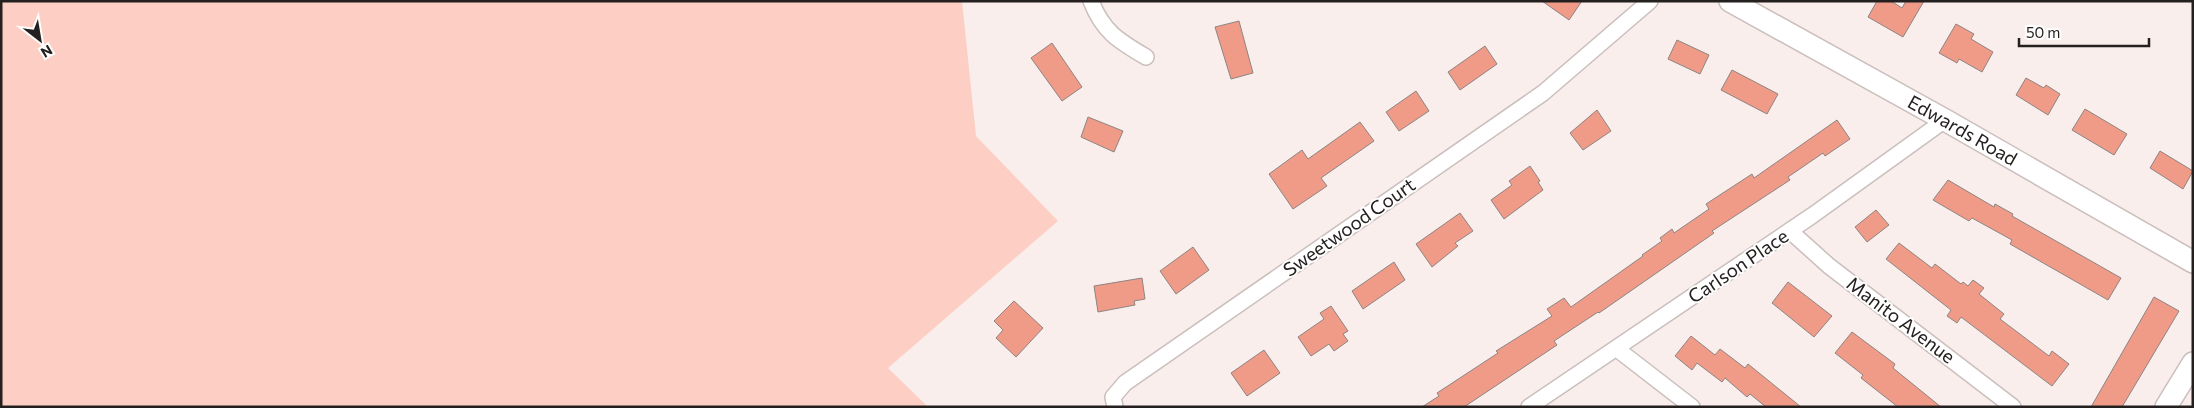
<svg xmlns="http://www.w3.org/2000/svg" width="2194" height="408" font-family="Commissioner,sans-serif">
<rect width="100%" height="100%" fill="#f9eeeb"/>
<!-- green -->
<path fill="#fdcfc4" d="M1 1H962L976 136 1058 221 888 368 928 407H1Z"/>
<!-- building -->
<path fill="#ef9b88" stroke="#8e8482" d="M1542 1H1582L1569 20Z
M1877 1H1891L1902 8 1906 1H1924L1903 37 1868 17Z
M1239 21 1253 73 1231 79 1215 27Z
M1956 24 1974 34 1971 39 1993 52 1982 72 1959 59 1957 63 1939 53Z
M1677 40 1709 55 1700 74 1668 59Z
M1052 43 1082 87 1062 101 1031 58Z
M1485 46 1497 64 1460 90 1448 72Z
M1732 70 1778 94 1767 114 1721 90Z
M2026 78 2044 88 2046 85 2060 94 2048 115 2016 95Z
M1416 91 1429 111 1399 131 1386 112Z
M2085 109 2127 134 2114 155 2072 130Z
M1597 110 1611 131 1583 150 1570 133Z
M1088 117 1123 131 1114 152 1081 137Z
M1837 120 1850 139 1825 156 1823 153 1788 177 1790 180 1712 231 1714 233 1599 313 1598 312 1554 341 1557 345 1464 407H1422L1439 396 1437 393 1498 353 1496 351 1552 316 1547 309 1564 298 1571 307 1643 256 1642 255 1662 241 1660 238 1672 229 1674 233 1709 209 1706 204 1752 174 1754 178Z
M1360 122 1374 141 1321 178 1327 186 1293 209 1269 174 1302 150 1308 159Z
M2160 151 2193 171 2183 189 2150 168Z
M1530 166 1540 181 1538 182 1543 190 1504 219 1491 200 1512 185 1509 181Z
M1948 180 1994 207 1995 204 2013 214 2012 216 2121 278 2108 300 2010 244 2012 240 1972 218 1969 221 1933 200Z
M1876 210 1889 225 1867 242 1855 227Z
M1460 213 1473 231 1455 243 1458 246 1432 267 1416 244Z
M1899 243 1932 268 1935 264 1961 284 1963 282 1968 286 1973 280 1984 288 1979 294 2004 314 2000 319 2049 356 2052 351 2069 364 2052 386 1961 317 1957 323 1947 316 1951 310 1886 259Z
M1193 247 1209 270 1176 294 1160 271Z
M1394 262 1405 280 1363 309 1352 291Z
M1142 278 1145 299 1134 301 1135 305 1098 312 1094 286Z
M1788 282 1832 316 1814 337 1772 303Z
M2154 297 2179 311 2122 407H2091Z
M1014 301 1043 328 1016 357 996 338 1003 330 994 321Z
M1331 306 1348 331 1343 334 1348 341 1334 351 1329 344 1311 356 1298 337 1324 319 1320 313Z
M1852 332 1895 364 1893 368 1941 407H1898L1861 378 1863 375 1835 353Z
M1691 336 1715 355 1720 349 1745 368 1748 364 1801 407H1766L1750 394 1747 397 1725 378 1722 382 1697 363 1692 370 1675 356Z
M1264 350 1280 373 1247 396 1231 373Z"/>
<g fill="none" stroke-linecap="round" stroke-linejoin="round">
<!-- street casing -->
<g stroke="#cabfbd" stroke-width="18">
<path id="street" d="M1091 1C1103 32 1119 41 1146 57
M1790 231 1829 266 2013 407
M1617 349 1692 407
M1115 407 1113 397 1125 383 1543 93 1650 1
M1529 407 1813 215 1945 120"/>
</g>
<!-- secondary casing -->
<g stroke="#cabfbd" stroke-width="24">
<g id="secondary">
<path id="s1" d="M1730 1 1945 120 2193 262"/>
<path d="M2166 407 2193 363"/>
</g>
</g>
<!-- street -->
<use href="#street" stroke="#fff" stroke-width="15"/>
<!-- secondary -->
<use href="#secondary" stroke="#fff" stroke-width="21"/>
</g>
<g text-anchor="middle" stroke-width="4" stroke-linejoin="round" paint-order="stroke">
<!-- street labels -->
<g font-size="19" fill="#24201f" stroke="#fefefe">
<text dy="7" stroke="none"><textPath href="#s1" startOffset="266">Edwards Road</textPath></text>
<text transform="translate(1349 227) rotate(-35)" y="7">Sweetwood Court</text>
<text transform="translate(1738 266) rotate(-34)" y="7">Carlson Place</text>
<text transform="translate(1901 320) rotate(37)" y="7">Manito Avenue</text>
</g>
</g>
<!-- border -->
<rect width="2194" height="408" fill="none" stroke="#24201f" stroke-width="5"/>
<!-- north arrow -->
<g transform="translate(40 40) rotate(149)" stroke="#fefefe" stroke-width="4" paint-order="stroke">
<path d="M0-4L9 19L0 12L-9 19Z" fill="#24201f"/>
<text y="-8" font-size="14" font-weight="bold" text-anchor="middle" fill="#24201f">N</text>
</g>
<!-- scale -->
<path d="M2019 38v8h130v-8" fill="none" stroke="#24201f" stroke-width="2.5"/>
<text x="2026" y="38" font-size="15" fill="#24201f" stroke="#fefefe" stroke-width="4" paint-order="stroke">50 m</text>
</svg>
